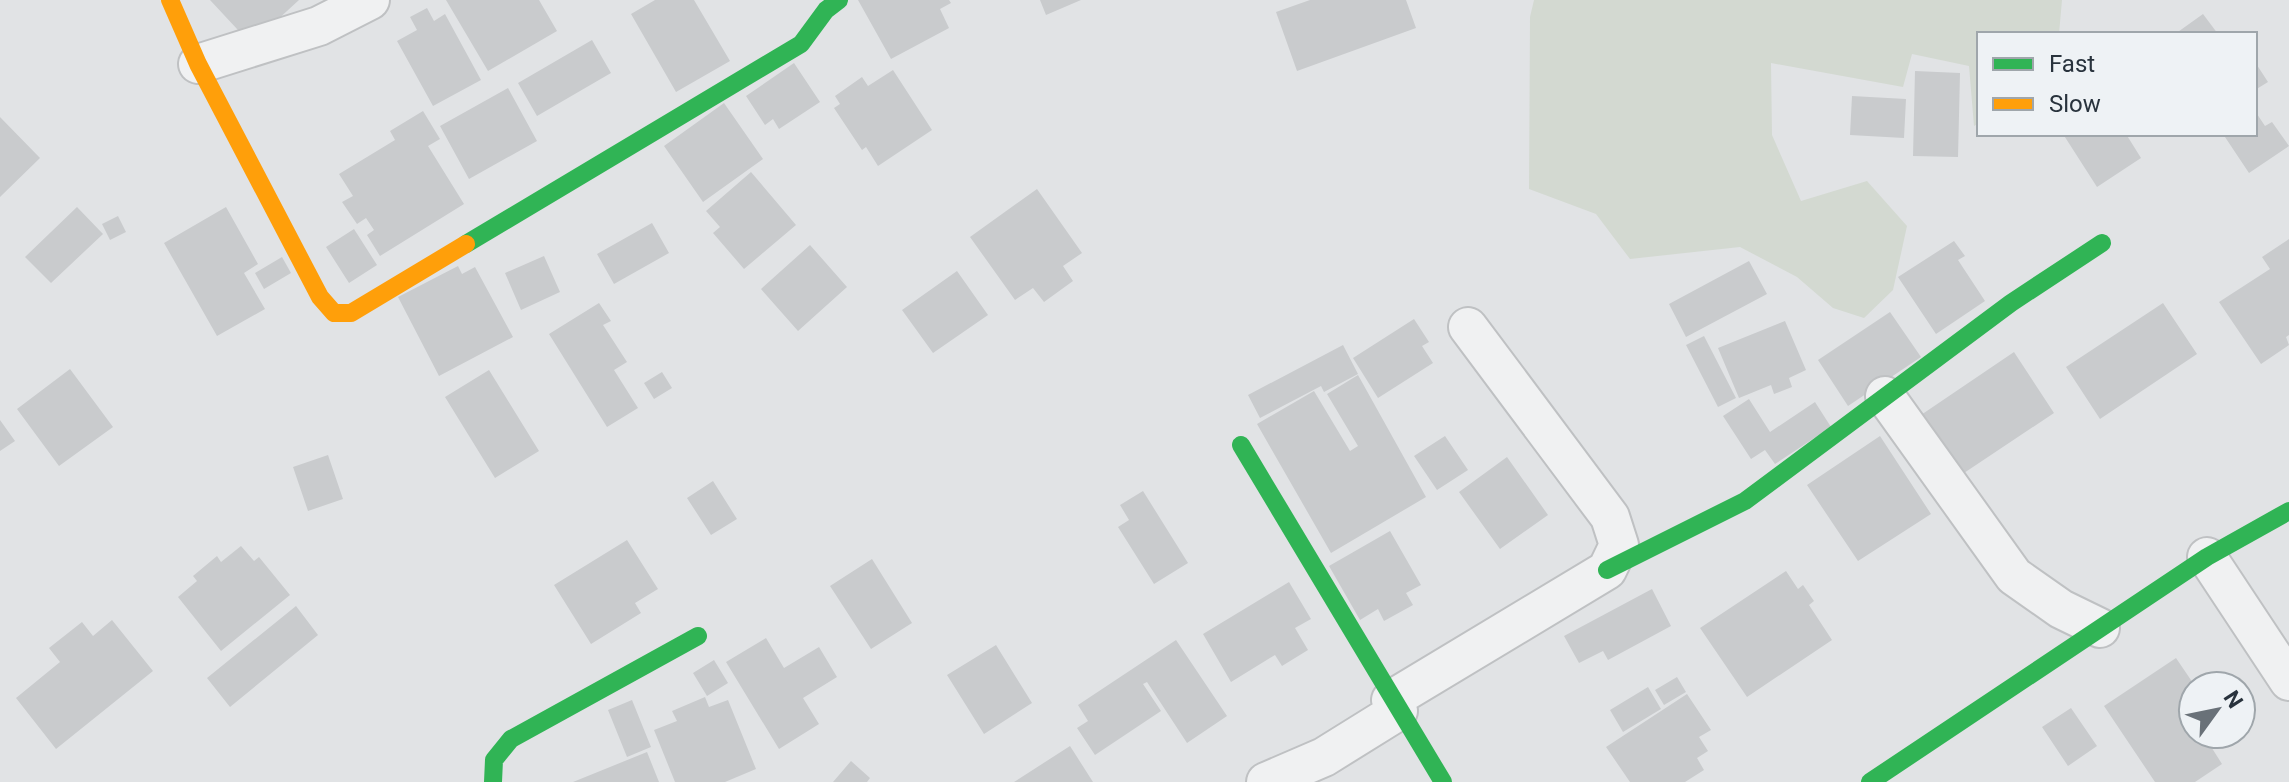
<svg xmlns="http://www.w3.org/2000/svg" width="2289" height="782" font-family="Roboto,sans-serif">
<rect width="100%" height="100%" fill="#e1e3e5"/>
<!-- green -->
<path fill="#d3d9d1" d="M1534 0H2062L2059 34H1979V123L1974 126 1969 66 1912 54 1903 87 1771 63 1772 135 1801 201 1867 181 1907 226 1893 290 1864 318 1833 308 1797 277 1740 247 1630 259 1596 214 1529 189 1530 17Z"/>
<!-- building -->
<path fill="#c9cbcd" d="M210 0H299L251 44Z
M446 0H539L557 31 488 71Z
M655 0H694L730 61 676 92 631 14Z
M858 0H949L951 3 940 9 949 28 891 59Z
M1040 0H1081L1046 15Z
M1310 0H1406L1416 28 1297 71 1276 12Z
M427 8 434 21 445 14 481 80 433 106 397 41 417 30 410 17Z
M2203 14 2218 34H2175Z
M592 40 611 73 537 116 518 83Z
M2255 62 2268 82 2255 90Z
M794 63 820 102 779 129 773 119 765 125 746 96Z
M893 70 932 130 878 166 866 147 862 150 834 108 840 104 835 96 862 77 868 86Z
M1915 71 1960 73 1958 157 1913 156Z
M508 88 537 141 469 179 440 126Z
M1852 96 1906 99 1904 138 1850 135Z
M724 103 763 159 703 202 664 146Z
M423 111 440 139 428 146 464 204 380 256 367 235 374 230 366 218 357 224 342 202 353 196 339 174 395 140 390 131Z
M2255 111 2265 126 2272 122 2289 146 2249 173 2223 134H2255Z
M0 117 40 158 0 197Z
M2063 134H2126L2141 158 2097 187Z
M751 172 796 225 744 269 713 233 720 227 706 211Z
M1037 189 1082 253 1063 266 1073 281 1044 302 1033 288 1015 300 970 237Z
M77 207 103 234 51 283 25 257Z
M226 207 258 264 244 273 265 309 217 336 164 243Z
M118 216 126 232 110 240 102 224Z
M652 223 669 253 614 284 597 254Z
M354 229 377 265 349 283 326 247Z
M2289 239V335L2286 337 2289 345 2261 364 2219 302 2270 269 2262 257Z
M1954 241 1965 256 1958 260 1985 301 1936 334 1898 277Z
M810 245 847 287 798 331 761 289Z
M544 256 560 292 521 310 505 273Z
M282 257 291 273 264 289 255 273Z
M1749 261 1767 294 1686 337 1669 304Z
M458 266 462 274 475 267 513 337 439 376 398 297Z
M957 271 988 315 933 353 902 310Z
M599 303 611 321 603 325 627 362 614 370 638 408 607 427 549 334Z
M2163 303 2197 354 2100 419 2066 367Z
M1890 312 1921 357 1848 406 1818 360Z
M1414 319 1429 342 1422 346 1433 363 1378 398 1353 358Z
M1785 321 1806 370 1789 378 1792 387 1774 394 1771 385 1739 398 1718 348Z
M1704 336 1736 398 1718 407 1686 345Z
M1343 345 1358 374 1324 392 1321 386 1260 418 1248 395Z
M2014 352 2054 413 1958 477 1918 417Z
M70 369 113 427 59 466 17 409Z
M489 370 539 451 495 478 445 397Z
M662 372 672 388 654 399 644 383Z
M1358 375 1426 497 1331 553 1257 424 1314 391 1350 451 1358 446 1327 394Z
M1749 399 1770 432 1815 402 1831 427 1775 464 1765 450 1751 459 1723 416Z
M0 420 15 441 0 451Z
M1445 436 1468 470 1437 490 1414 456Z
M1880 436 1931 514 1858 561 1807 485Z
M328 455 343 499 308 511 293 467Z
M1507 457 1548 515 1500 549 1459 492Z
M713 481 737 519 711 535 687 498Z
M1143 491 1188 563 1154 584 1118 527 1129 520 1120 505Z
M1390 531 1421 585 1406 593 1413 605 1384 621 1378 609 1360 620 1329 566Z
M627 540 658 589 635 603 641 613 591 644 554 585Z
M241 546 254 561 259 557 290 595 221 651 178 597 197 581 193 576 217 556 221 562Z
M872 559 912 623 871 649 830 586Z
M1786 571 1798 589 1803 585 1814 601 1809 605 1832 640 1747 697 1700 628Z
M1289 582 1311 619 1295 628 1308 650 1282 666 1275 655 1231 682 1203 634Z
M1652 589 1671 626 1608 660 1603 651 1579 663 1564 636Z
M296 606 318 635 230 707 207 678Z
M112 620 153 671 56 749 16 698 60 662 49 648 82 622 93 636Z
M766 638 784 668 819 647 837 677 803 698 819 724 779 749 726 662Z
M1176 640 1227 716 1187 743 1147 682 1143 684 1161 711 1095 755 1077 728 1088 721 1078 705Z
M996 645 1032 703 984 734 947 675Z
M2176 658 2195 686 2186 691 2193 703V709L2188 712 2193 719V734H2203L2222 764 2195 782H2155L2104 706Z
M714 660 728 683 707 696 693 673Z
M1677 677 1686 692 1664 705 1655 690Z
M1648 687 1661 709 1623 732 1610 710Z
M1687 694 1711 730 1699 737 1708 751 1697 758 1704 770 1685 782H1630L1606 747Z
M705 697 709 707 728 700 756 769 725 782H675L654 730 677 721 672 711Z
M632 700 651 747 627 757 608 710Z
M2071 708 2097 746 2068 766 2042 727Z
M1070 746 1093 782H1014Z
M647 752 659 782H573Z
M851 761 870 778 867 782H833Z"/>
<g fill="none" stroke-linecap="round" stroke-linejoin="round">
<!-- street casing -->
<g stroke="#bfc1c3" stroke-width="42">
<path id="street" d="M198 64 319 26 370 0
M1885 396 2014 576 2061 609 2100 628
M2207 557 2289 681
M1391 700 1607 570 1619 545 1610 517 1468 327
M1266 782 1324 757 1398 711"/>
</g>
<!-- street -->
<use href="#street" stroke="#f0f1f2" stroke-width="38"/>
<!-- fast -->
<path stroke="#30b455" stroke-width="18" d="M466 244 801 44 826 10 839 0
M1241 445 1443 782
M1607 570 1745 501 2011 303 2102 243
M493 782 494 760 511 739 698 636
M1870 782 2207 557 2289 511"/>
<!-- slow -->
<path stroke="#ff9f0a" stroke-width="18" d="M170 0 198 64 320 297 334 313H351L466 244"/>
</g>
<!-- legend -->
<rect x="1977" y="32" width="280" height="104" fill="#eef2f5" stroke="#9fa6ab" stroke-width="2"/>
<rect x="1993" y="58" width="40" height="12" fill="#30b455" stroke="#9fa6ab" stroke-width="2"/>
<text x="2049" y="72" font-size="24" fill="#29333d">Fast</text>
<rect x="1993" y="98" width="40" height="12" fill="#ff9f0a" stroke="#9fa6ab" stroke-width="2"/>
<text x="2049" y="112" font-size="24" fill="#29333d">Slow</text>
<!-- north arrow -->
<g transform="translate(2217 710) rotate(57)"><circle r="38" fill="#eef2f5" stroke="#9fa6ab" stroke-width="2"/>
<path d="M0-6L14 30L0 20L-14 30Z" fill="#697178"/>
<text y="-12" font-size="22" font-weight="bold" text-anchor="middle" fill="#29333d">N</text>
</g>
</svg>
